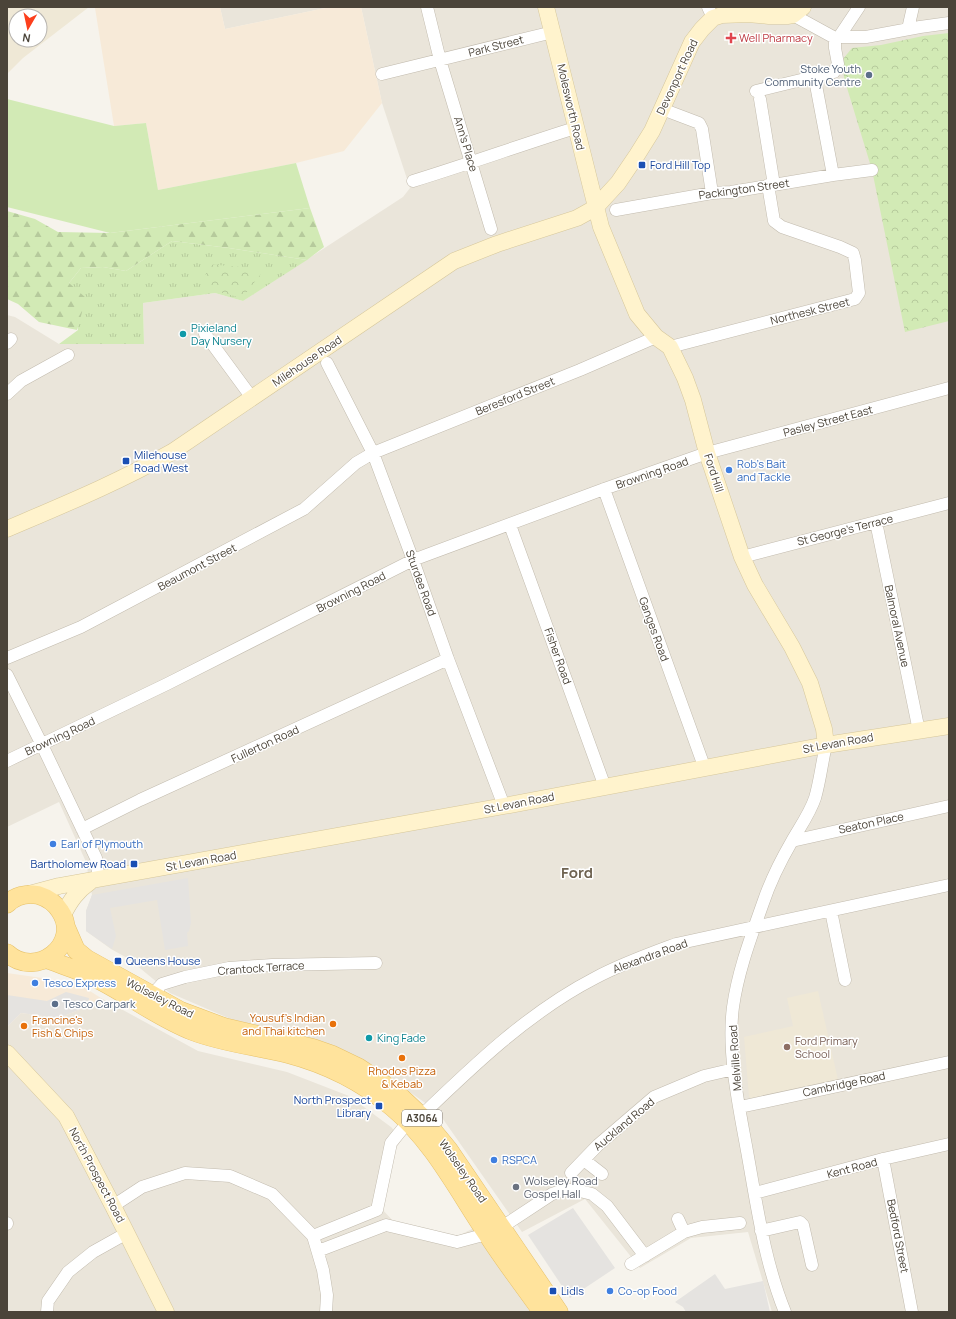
<svg xmlns="http://www.w3.org/2000/svg" width="956" height="1319" font-family="Manrope,sans-serif">
<defs>
<pattern id="grass-tufts" width="24" height="20" patternUnits="userSpaceOnUse"><rect width="24" height="20" fill="#d2eab5"/><path d="M3 7l-1-3M5 7V3M7 7l1-3M15 17l-1-3M17 17v-4M19 17l1-3" fill="none" stroke="#b6ca9c"/></pattern>
<pattern id="forest-firs" width="22" height="20" patternUnits="userSpaceOnUse"><rect width="22" height="20" fill="#d2eab5"/><path d="M5 1l3.5 6h-7zM16 11l3.5 6h-7z" fill="#b6ca9c"/></pattern>
<pattern id="park-crowns" width="20" height="18" patternUnits="userSpaceOnUse"><rect width="20" height="18" fill="#d2eab5"/><path d="M2 6a3 3 0 1 1 6 0M12 15a3 3 0 1 1 6 0" fill="none" stroke="#b6ca9c"/></pattern>
</defs>
<rect width="100%" height="100%" fill="#f6f3ec"/>
<!-- residential -->
<path fill="#eae5da" d="M220 7H330L225 29Z
M361 7H949V1312H772L748 1232 691 1238 640 1268 585 1199 522 1232 438 1112 400 1085 321 1042 280 1030 233 1020 170 993 129 959 111 949 86 931V911L92 895 86 862 59 802 7 827V315L15 317 59 344H144L143 303 215 293 243 301 403 197 410 188 382 103Z
M101 998 198 1051 287 1072 349 1096 391 1127 402 1139 393 1153 381 1208 394 1222 456 1237 476 1227 530 1312H7V1027L21 1013 58 1018 87 1007Z"/>
<!-- commercial -->
<path fill="#f7ead8" d="M96 7H220L225 29 330 7H361L382 103 344 151 296 163 158 190 146 123 114 126 95 8Z
M7 973 77 983 101 998 87 1007 58 1018 21 1013 7 1027Z"/>
<!-- education -->
<path fill="#efe8d6" fill-rule="evenodd" d="M7 7H89L23 58 7 74ZM16 16H40V40H16Z
M818 991 838 1080 751 1098 749 1097 744 1037 793 1026 787 998Z"/>
<!-- grass -->
<path fill="url(#grass-tufts)" d="M172 241 229 248 307 260 243 301 215 293 143 303 144 344H59L78 330 69 283 81 268 103 267 126 271Z"/>
<!-- forest -->
<path fill="url(#forest-firs)" d="M310 208 324 247 307 260 229 248 172 241 126 271 103 267 81 268 69 283 86 298 77 330 39 322 18 304 7 299V211L35 219 58 232 110 233Z"/>
<!-- park -->
<path fill="url(#park-crowns)" d="M949 33V321L905 332 872 170 844 78 843 59 852 48 881 45 923 36Z
M206 264 265 269 242 298 215 291H206Z"/>
<!-- garden -->
<path fill="#d2eab5" d="M7 99 114 126 146 123 158 190 296 163 310 208 110 233 7 207Z"/>
<!-- parking -->
<path fill="#e5e3e0" d="M188 878 191 923 189 931 187 933 188 946 165 950 157 900 110 908 116 936 112 949 86 931V911L92 895Z
M66 992 89 998 87 1007 58 1018 21 1013 7 1027V995L47 1001Z
M573 1208 615 1268 570 1298 528 1235Z
M715 1274 725 1289 763 1281 770 1312H686L683 1307 675 1302Z"/>
<g fill="none" stroke-linecap="round" stroke-linejoin="round">
<!-- street casing -->
<g stroke="#c2bbae" stroke-width="13">
<path id="street" d="M427 7 440 60 491 229
M708 7 713 18
M793 15 835 38 839 37H866L920 27 949 23
M908 29 913 7
M839 37 859 7
M382 74 553 32
M816 85 833 175
M756 91 834 72 838 64 835 48V38
M760 99 774 185
M662 109 699 123 702 129 712 193
M413 181C468 164 521 145 575 128
M616 210 712 193 731 192 833 175 872 170
M205 334 252 398
M7 343 11 339
M670 347 855 299 859 293 855 260 853 253 840 247 782 227 774 221 768 185
M327 363 373 453 413 560 448 659 504 806
M7 394 21 381 68 355
M604 489 705 769
M876 522 919 731
M510 525 605 787
M742 557 949 503
M7 658 81 627 304 509 356 463 373 453 580 370 656 337
M7 675 42 745 96 858 99 880
M7 761 167 684 413 560 604 489 707 453 949 388
M82 829 140 800 448 659
M792 841 949 806
M831 911 845 980
M152 995 162 984 185 977 229 968 272 965 376 963
M740 1107 949 1062
M421 1116C474 1065 529 1012 595 978 621 964 649 954 676 944L949 885
M883 1159 912 1312
M584 1160 602 1174
M571 1173 598 1145 654 1097 704 1076 734 1069
M755 1193 883 1159 949 1144
M113 1206 142 1187 185 1173 230 1176 272 1194 313 1236 323 1270 327 1295 326 1312
M678 1219 684 1232
M7 1223V1224
M761 1231 800 1222 803 1225 812 1265
M313 1236 377 1210 391 1143 408 1122
M318 1251 386 1225 457 1242 487 1234 502 1227 552 1194 564 1190H576L592 1194 607 1206 645 1256
M631 1264 684 1232 702 1227 740 1223
M47 1312 48 1301 68 1272 93 1252 127 1233
M785 1312C764 1260 757 1206 747 1151 739 1107 727 1052 733 1007 738 971 751 937 763 903 770 882 781 860 792 841 800 827 810 813 815 798 820 781 822 762 826 745"/>
</g>
<!-- secondary casing -->
<g stroke="#d6c79b" stroke-width="17">
<path id="secondary" d="M546 7 601 227 637 314 656 337 670 347 685 378 693 400 707 453 742 557 755 585 792 647 810 683 824 729 826 745
M7 529C63 505 119 482 172 452L454 261 497 244 577 218 595 208 618 183 637 155 652 131 692 42 702 29 713 18 722 15 748 14 769 16H787L793 15 803 7
M29 894 59 886 504 806 826 745 949 726
M63 915C70 901 77 891 90 882
M7 1053 66 1116 113 1206 166 1312"/>
</g>
<!-- primary casing -->
<g stroke="#e6c16a" stroke-width="19">
<path id="primary" d="M7 904C15 896 27 893 38 895 48 898 55 903 60 911 82 944 36 980 7 953
M66 927 76 950 87 959 181 1011 224 1027 313 1048 333 1055 358 1067 385 1085 402 1098 421 1116 449 1150 559 1312
M47 959C61 965 75 969 89 975 124 991 156 1017 192 1031 223 1043 256 1046 288 1054 326 1064 362 1082 392 1107 433 1141 458 1191 487 1234 504 1261 524 1286 542 1312"/>
</g>
<!-- street -->
<use href="#street" stroke="#fff" stroke-width="12"/>
<!-- secondary -->
<use href="#secondary" stroke="#fff3cd" stroke-width="16"/>
<!-- primary -->
<use href="#primary" stroke="#ffe39c" stroke-width="18"/>
</g>
<!-- markers -->
<path fill="#e0444e" stroke="#fff" stroke-width="1.5" d="M729 32h4v4h4v4h-4v4h-4v-4h-4v-4h4z"/>
<g fill="#5c6f8a" stroke="#fff" stroke-width="1.5">
<circle cx="869" cy="75" r="4"/>
<circle cx="55" cy="1004" r="4"/>
</g>
<g fill="#1a4fb4" stroke="#fff" stroke-width="1.5">
<rect x="638" y="161" width="8" height="8" rx="2"/>
<rect x="122" y="457" width="8" height="8" rx="2"/>
<rect x="130" y="860" width="8" height="8" rx="2"/>
<rect x="114" y="957" width="8" height="8" rx="2"/>
<rect x="375" y="1102" width="8" height="8" rx="2"/>
<rect x="549" y="1287" width="8" height="8" rx="2"/>
</g>
<g fill="#0f9aa8" stroke="#fff" stroke-width="1.5">
<circle cx="183" cy="334" r="4"/>
<circle cx="369" cy="1038" r="4"/>
</g>
<g fill="#3f7fe0" stroke="#fff" stroke-width="1.5">
<circle cx="729" cy="470" r="4"/>
<circle cx="53" cy="844" r="4"/>
<circle cx="35" cy="983" r="4"/>
<circle cx="494" cy="1160" r="4"/>
<circle cx="610" cy="1291" r="4"/>
</g>
<g fill="#e8710a" stroke="#fff" stroke-width="1.5">
<circle cx="333" cy="1024" r="4"/>
<circle cx="24" cy="1026" r="4"/>
<circle cx="402" cy="1058" r="4"/>
</g>
<circle fill="#8d6e63" stroke="#fff" stroke-width="1.5" cx="787" cy="1047" r="4"/>
<circle fill="#6b7280" stroke="#fff" stroke-width="1.5" cx="516" cy="1187" r="4"/>
<g text-anchor="middle" stroke-width="3" stroke-linejoin="round" paint-order="stroke">
<!-- shield labels -->
<rect fill="#fff" stroke="#817c74" stroke-width="1" x="402" y="1110" width="40" height="16" rx="3"/>
<g font-size="10" font-weight="bold" fill="#4b4439">
<text x="422" y="1122">A3064</text>
</g>
<!-- health labels -->
<g font-size="11" fill="#be3a42" stroke="#fff" text-anchor="start">
<text x="739" y="42">Well Pharmacy</text>
</g>
<!-- street labels -->
<g font-size="11" fill="#4b4439" stroke="#fff">
<text transform="translate(496 46) rotate(-14)" y="4">Park Street</text>
<text transform="translate(677 77) rotate(-65)" y="4">Devonport Road</text>
<text transform="translate(571 107) rotate(77)" y="4">Molesworth Road</text>
<text transform="translate(466 144) rotate(73)" y="4">Ann's Place</text>
<text transform="translate(744 189) rotate(-8)" y="4">Packington Street</text>
<text transform="translate(810 311) rotate(-14)" y="4">Northesk Street</text>
<text transform="translate(307 361) rotate(-34)" y="4">Milehouse Road</text>
<text transform="translate(515 396) rotate(-22)" y="4">Beresford Street</text>
<text transform="translate(828 421) rotate(-15)" y="4">Pasley Street East</text>
<text transform="translate(652 473) rotate(-19)" y="4">Browning Road</text>
<text transform="translate(714 473) rotate(72)" y="4">Ford Hill</text>
<text transform="translate(845 530) rotate(-14)" y="4">St George's Terrace</text>
<text transform="translate(197 567) rotate(-28)" y="4">Beaumont Street</text>
<text transform="translate(421 583) rotate(70)" y="4">Sturdee Road</text>
<text transform="translate(351 592) rotate(-27)" y="4">Browning Road</text>
<text transform="translate(897 626) rotate(78)" y="4">Balmoral Avenue</text>
<text transform="translate(654 629) rotate(70)" y="4">Ganges Road</text>
<text transform="translate(558 656) rotate(70)" y="4">Fisher Road</text>
<text transform="translate(60 736) rotate(-25)" y="4">Browning Road</text>
<text transform="translate(838 743) rotate(-10)" y="4">St Levan Road</text>
<text transform="translate(265 744) rotate(-25)" y="4">Fullerton Road</text>
<text transform="translate(519 803) rotate(-11)" y="4">St Levan Road</text>
<text transform="translate(871 823) rotate(-12)" y="4">Seaton Place</text>
<text transform="translate(201 861) rotate(-10)" y="4">St Levan Road</text>
<text transform="translate(650 956) rotate(-20)" y="4">Alexandra Road</text>
<text transform="translate(261 968) rotate(-4)" y="4">Crantock Terrace</text>
<text transform="translate(160 998) rotate(27)" y="4">Wolseley Road</text>
<text transform="translate(735 1058) rotate(-94)" y="4">Melville Road</text>
<text transform="translate(844 1084) rotate(-12)" y="4">Cambridge Road</text>
<text transform="translate(624 1124) rotate(-40)" y="4">Auckland Road</text>
<text transform="translate(852 1168) rotate(-15)" y="4">Kent Road</text>
<text transform="translate(463 1171) rotate(55)" y="4">Wolseley Road</text>
<text transform="translate(97 1175) rotate(62)" y="4">North Prospect Road</text>
<text transform="translate(898 1236) rotate(79)" y="4">Bedford Street</text>
</g>
<!-- service labels -->
<g font-size="11" fill="#4e5e75" stroke="#fff" text-anchor="end">
<text x="861" y="73">Stoke Youth<tspan x="861" dy="13">Community Centre</tspan></text>
<text x="63" y="1008" text-anchor="start">Tesco Carpark</text>
</g>
<!-- transit labels -->
<g font-size="11" fill="#164399" stroke="#fff" text-anchor="start">
<text x="650" y="169">Ford Hill Top</text>
<text x="134" y="459">Milehouse<tspan x="134" dy="13">Road West</tspan></text>
<text x="126" y="868" text-anchor="end">Bartholomew Road</text>
<text x="126" y="965">Queens House</text>
<text x="371" y="1104" text-anchor="end">North Prospect<tspan x="371" dy="13">Library</tspan></text>
<text x="561" y="1295">Lidls</text>
</g>
<!-- culture labels -->
<g font-size="11" fill="#0d838f" stroke="#fff" text-anchor="start">
<text x="191" y="332">Pixieland<tspan x="191" dy="13">Day Nursery</tspan></text>
<text x="377" y="1042">King Fade</text>
</g>
<!-- shop labels -->
<g font-size="11" fill="#366cbe" stroke="#fff" text-anchor="start">
<text x="737" y="468">Rob's Bait<tspan x="737" dy="13">and Tackle</tspan></text>
<text x="61" y="848">Earl of Plymouth</text>
<text x="43" y="987">Tesco Express</text>
<text x="502" y="1164">RSPCA</text>
<text x="618" y="1295">Co-op Food</text>
</g>
<!-- food labels -->
<g font-size="11" fill="#c56008" stroke="#fff" text-anchor="end">
<text x="325" y="1022">Yousuf's Indian<tspan x="325" dy="13">and Thai kitchen</tspan></text>
<text x="32" y="1024" text-anchor="start">Francine's<tspan x="32" dy="13">Fish &amp; Chips</tspan></text>
<text x="402" y="1075" text-anchor="middle">Rhodos Pizza<tspan x="402" dy="13">&amp; Kebab</tspan></text>
</g>
<!-- education labels -->
<g font-size="11" fill="#785e54" stroke="#fff" text-anchor="start">
<text x="795" y="1045">Ford Primary<tspan x="795" dy="13">School</tspan></text>
</g>
<!-- worship labels -->
<g font-size="11" fill="#5b616d" stroke="#fff" text-anchor="start">
<text x="524" y="1185">Wolseley Road<tspan x="524" dy="13">Gospel Hall</tspan></text>
</g>
<!-- district labels -->
<g font-size="15" font-weight="bold" fill="#6e6250" stroke="#fff">
<text x="577" y="878">Ford</text>
</g>
</g>
<!-- border -->
<rect width="956" height="1319" fill="none" stroke="#4b4439" stroke-width="16"/>
<!-- north arrow -->
<g transform="translate(28 28) rotate(189)"><circle r="19" fill="#ffffff" stroke="#b7b4b0"/>
<path d="M0-3L7 15L0 10L-7 15Z" fill="#fc3f1d"/>
<text y="-6" font-size="11" font-weight="bold" text-anchor="middle" fill="#4b4439">N</text>
</g>
</svg>
